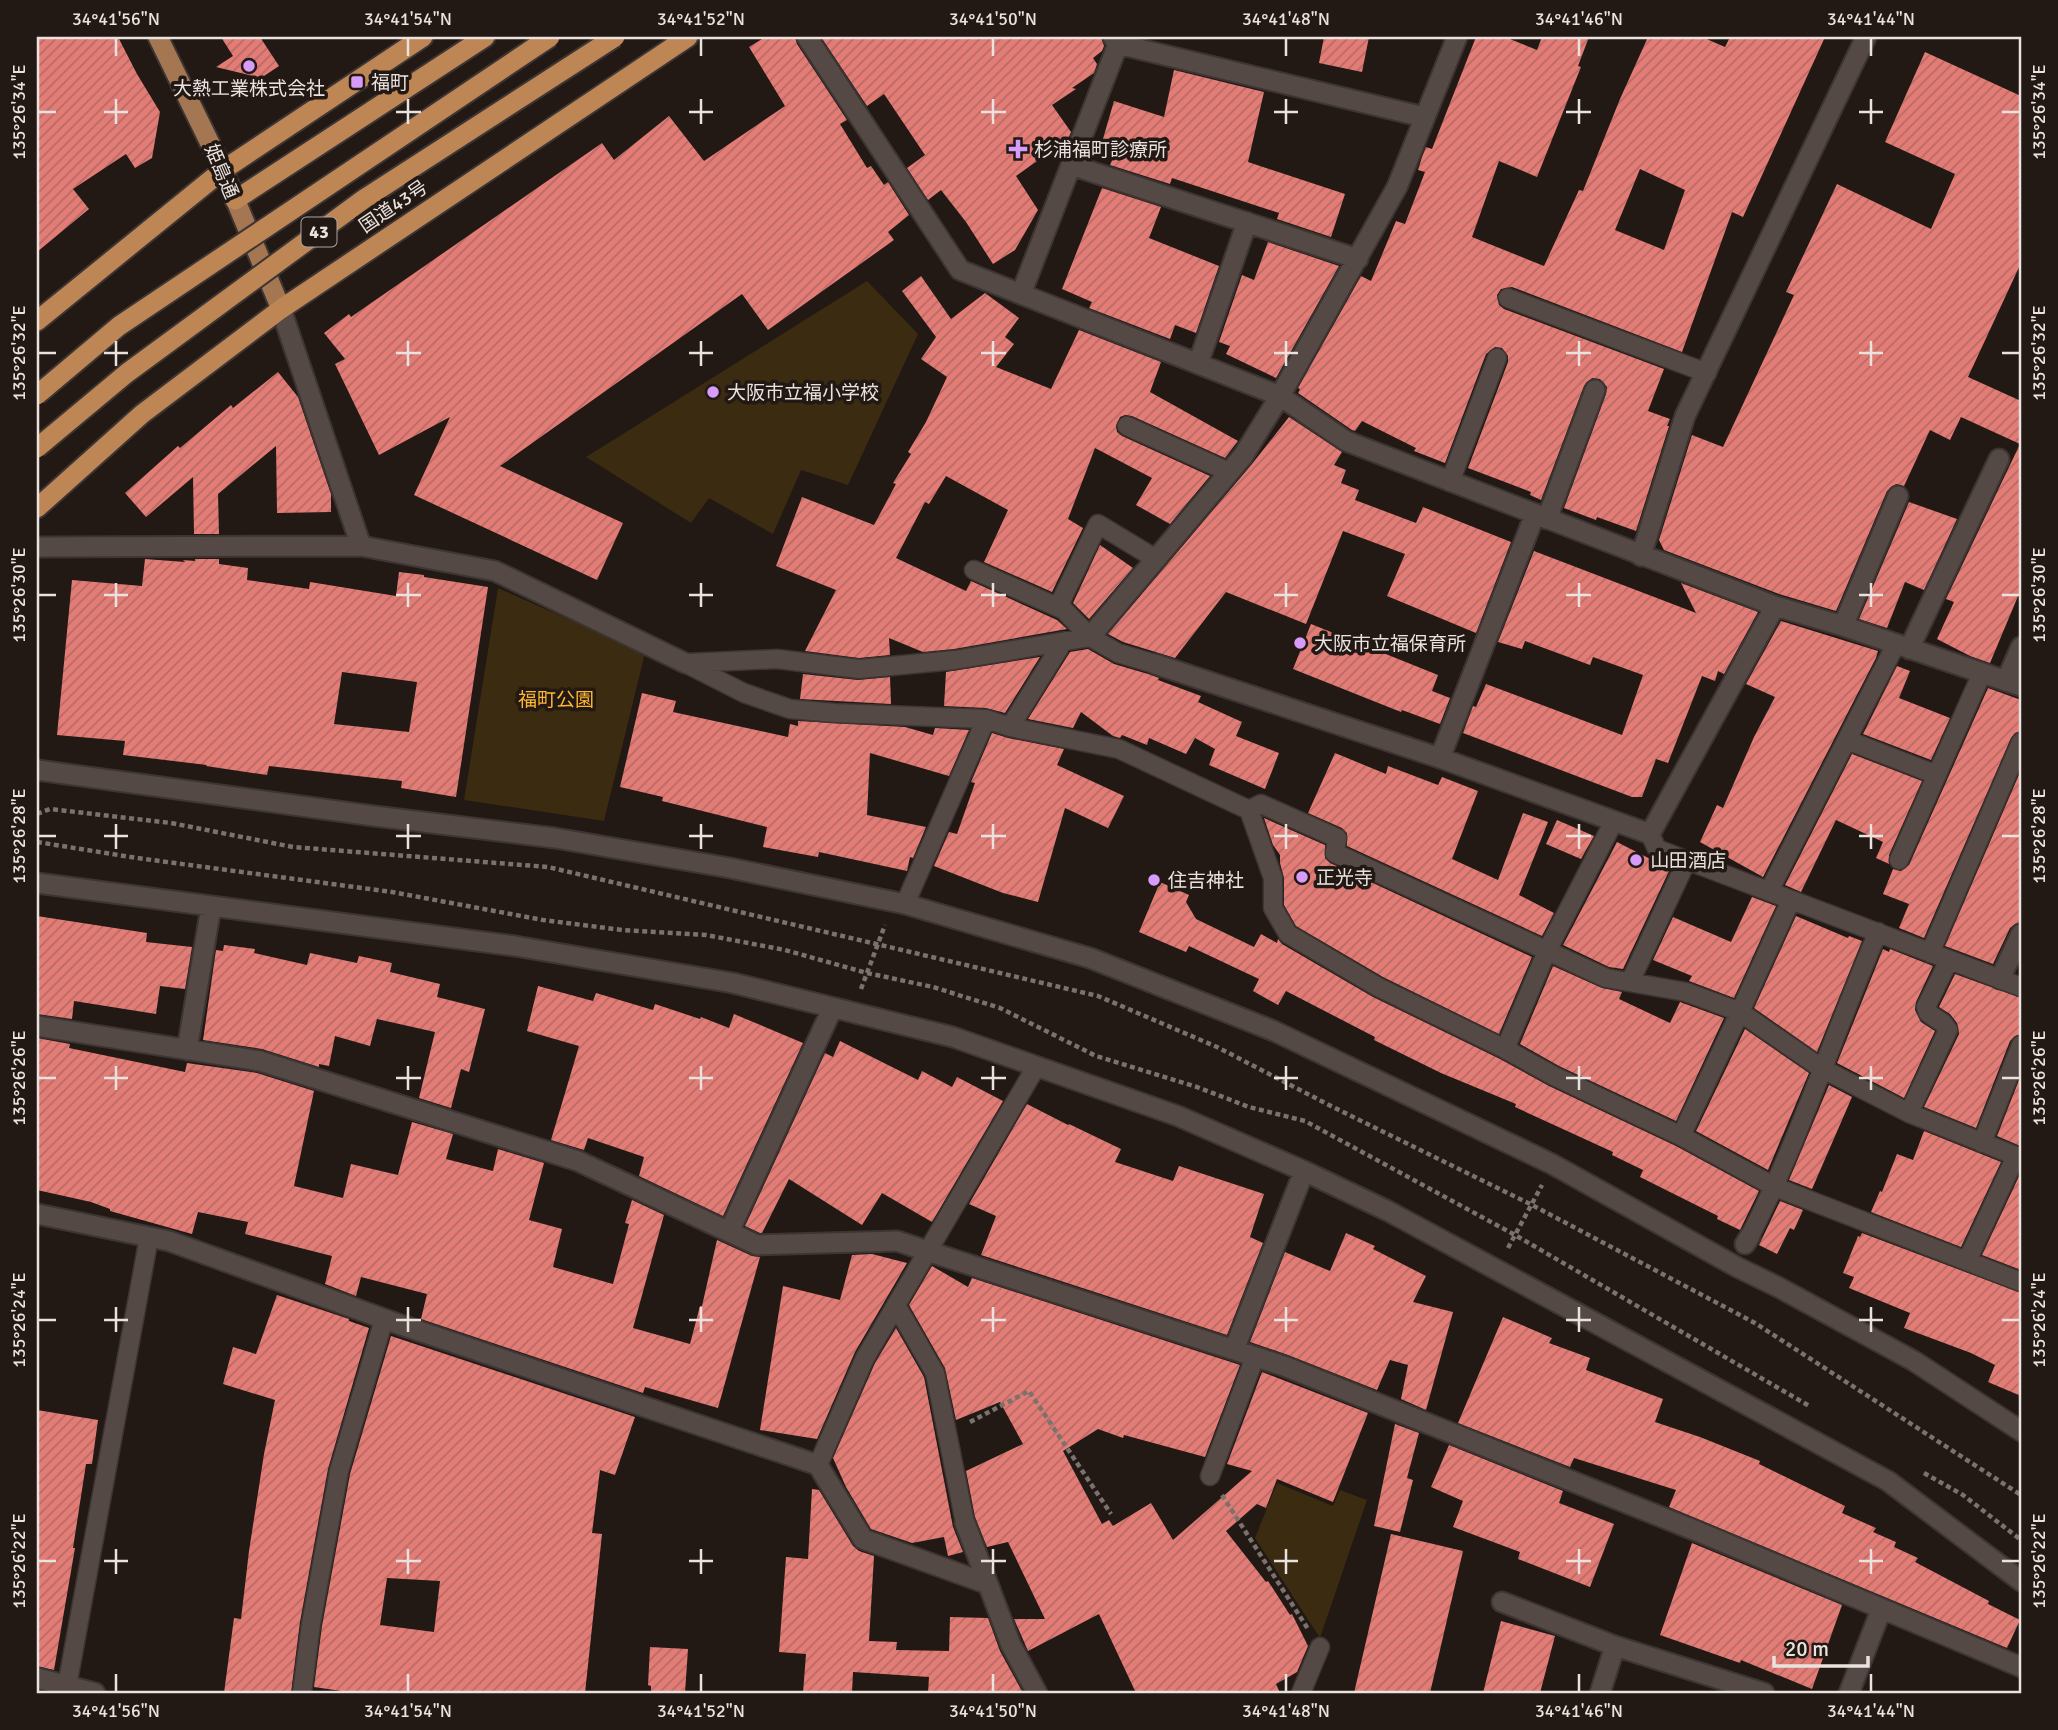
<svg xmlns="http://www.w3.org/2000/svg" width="2058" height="1730" font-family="Signika,'Noto Sans JP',sans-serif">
<defs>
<pattern id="building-hatch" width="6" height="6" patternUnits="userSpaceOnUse" patternTransform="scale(1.75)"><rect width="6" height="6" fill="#e47c76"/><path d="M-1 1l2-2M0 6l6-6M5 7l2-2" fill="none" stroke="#b56b67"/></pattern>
</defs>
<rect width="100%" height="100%" fill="#221814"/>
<!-- green -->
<path fill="#3b2b10" d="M867 281 918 334 848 485 801 470 773 534 709 498 691 523 586 457Z
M498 588 645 653 604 821 464 800Z
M1277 1483 1333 1506 1340 1490 1367 1500 1320 1638 1255 1538Z"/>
<!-- building -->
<path fill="url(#building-hatch)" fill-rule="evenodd" d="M37 37H118L137 74 160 112 152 158 135 168 126 154 73 189 89 209 37 252Z
M221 37H260L279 66 261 78 216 67 233 56Z
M765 37H795L797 44 847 120 840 124 867 168 871 166 884 185 888 182 909 215 888 232 894 240 768 330 742 294 500 466 623 523 597 580 414 495 450 417 379 455 335 364 345 359 324 333 349 314 351 317 602 143 614 160 669 116 704 161 785 106 749 47Z
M821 37H1101L1104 46 1102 51 1093 58 1097 64 1094 73 1072 88 1076 89 1052 105 1071 132 1068 139 1016 176 1038 210 1015 250 993 264 966 222 941 190 928 200 907 168 925 155 884 94 867 106Z
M1324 37H1369L1362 72 1319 63Z
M1476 37H1505L1537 50 1542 37H1589L1578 66 1581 67 1537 177 1499 161 1472 237 1544 266 1579 190 1583 191 1620 99 1648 37H1702L1725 47 1730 37H1825L1743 217 1732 212 1682 352 1512 287 1501 289 1497 295 1499 305 1504 309 1664 369 1648 411 1670 419 1667 426H1669L1636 531 1597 517 1596 520 1564 508 1606 394 1607 387 1600 379 1592 378 1584 386 1541 500 1530 495 1531 492 1468 468 1508 362V356L1502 348 1495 347 1486 354 1445 463 1414 451 1416 448 1362 421 1355 431 1352 430 1298 393 1300 389 1298 388 1361 276 1371 281 1396 221 1405 224 1425 172 1418 170 1422 157 1426 147 1432 149ZM1640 169 1685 190 1664 250 1615 230Z
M1925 52 2021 96V263L1968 377 2021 401V589L1990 663 1970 656 1937 639 1954 602 1946 599 2020 444 1961 417 1950 440 1930 430 1904 486 1896 484 1887 491 1836 611 1779 594 1664 550 1659 540 1692 435 1723 447 1794 295 1786 292 1837 184 1931 229 1955 174 1885 142Z
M1174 70 1264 92 1248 162 1345 194 1331 237 1277 219 1279 213 1172 178 1170 184 1110 165 1115 154 1100 149 1114 101 1164 117Z
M1102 188 1161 207 1149 238 1219 266 1196 333 1175 325 1170 339 1089 308 1092 302 1062 289Z
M1268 242 1339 266 1276 378 1226 354 1230 346 1219 342 1242 275 1254 280Z
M921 276 951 319 985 293 1019 318 1005 337 1014 344 996 367 1051 389 1079 330 1161 362 1150 392 1238 441 1225 458 1132 416 1125 415 1120 417 1116 426 1117 432 1122 436 1210 476 1170 524 1136 505 1152 478 1095 448 1068 519 1083 528 1052 592 984 562 1008 510 946 476 929 504 925 502 896 558 966 591 971 581 1057 620 1067 629 954 649 923 652 889 638 890 655 859 658 805 651 836 590 776 566 802 497 874 525 896 484 893 483 911 454 908 452 926 422 947 377 921 359 936 337 902 291Z
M278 372 298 397 331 494V512L277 513 276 446 218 494 219 534H194L193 477 146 517 125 493 178 446 180 448 231 405 233 408Z
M1289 417 1342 452 1334 465 1346 470 1341 483 1359 490 1355 500 1416 523 1423 507 1511 542 1476 633 1387 596 1405 554 1343 531 1306 624 1226 592 1175 658 1123 642 1108 634 1252 464Z
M1909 502 1957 519 1924 590 1905 582 1887 628 1859 619Z
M1100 545 1133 568 1089 619 1073 603Z
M1534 551 1696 613 1681 583 1758 612 1724 674 1718 671 1715 681 1702 676 1668 763 1656 759 1642 797H1632L1463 733 1473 706 1476 707 1486 684 1622 735 1643 675 1593 657 1590 665 1525 641 1522 649 1498 642Z
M145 559 185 562 183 560 195 561V559H219V564L248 568 247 580 309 589 310 582 396 596 399 572 424 575V577L488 587 456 797 401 788 402 781 269 766 267 775 206 766 207 765 123 755 125 741 57 735 72 580 142 586ZM342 672 417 682 409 732 334 724Z
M1781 621 1878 651 1876 658 1763 877 1700 842 1717 805 1723 808 1754 737 1775 697 1746 684Z
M1311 624 1438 675 1432 691 1450 698 1440 724 1402 710 1401 712 1293 669Z
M1088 649 1114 664 1148 674 1159 678 1158 680 1201 696 1198 702 1242 722 1236 736 1279 753 1265 789 1209 765 1215 749 1195 738 1186 754 1149 738 1147 745 1122 735 1120 738 1113 736 1081 712 1073 728 1028 719 1070 652Z
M1040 657 1005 713 986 708 944 706 946 672Z
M1897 666 1910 671 1899 698 1950 718 1931 760 1863 734Z
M803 674 858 680 890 677 891 704 800 699Z
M1988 688 2021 700V731L2015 733 2011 738 1924 938 1899 928 1909 904 1883 894 1893 869 1901 871 1909 865Z
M642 693 676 701 673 712 788 737 790 724 798 726V721L905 727 933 735 935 728 969 730 949 776 870 753 867 815 926 827 913 858 910 857 907 871 819 852 818 857 763 847 767 827 662 801 663 797 620 787Z
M992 733 1008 738 1064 749 1057 765 1124 796 1108 828 1065 808 1038 902 1003 893 934 866 949 832 957 834 975 783 971 782Z
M1335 753 1386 774 1388 766 1438 785 1442 777 1478 791 1452 859 1498 880 1523 813 1548 822 1519 895 1554 913 1542 936 1347 846V833L1342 828 1308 813Z
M1852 754 1922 781 1889 855V864L1876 858 1883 842 1836 820 1801 892 1785 885Z
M2021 770V922L2015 924 2010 928 1993 964 1945 946Z
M1264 818 1325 845V858L1330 863 1532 957 1499 1034 1383 977 1296 926 1284 905V878L1280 863V855L1273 845Z
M1557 820 1594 836 1581 859 1546 844Z
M1617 842 1670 869 1623 969 1609 967 1563 945Z
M1160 882 1189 895 1186 902 1196 919 1254 947 1261 934 1277 943 1278 939 1282 944 1373 997 1500 1059 1549 1086 1676 1146 1759 1191 1741 1228 1740 1230 1717 1219 1718 1216 1640 1177 1643 1170 1612 1155 1613 1152 1515 1107 1516 1104 1441 1073 1374 1040 1375 1037 1286 991 1278 1005 1253 991 1259 979 1189 946 1186 952 1139 932Z
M1752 897 1776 906 1734 998 1689 981 1692 976 1653 960 1673 917 1731 942Z
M37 916 147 933 146 942 192 947 185 989 160 986 156 1014 74 1001 72 1019 37 1014Z
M1796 916 1848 938 1849 936 1862 941 1817 1052 1754 1008Z
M224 945 255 949 254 953 307 965 310 953 357 963 359 956 392 963 390 972 440 984 437 997 485 1009 469 1072 461 1069 451 1108 419 1098 435 1032 377 1019 370 1046 335 1036 329 1066 319 1064V1067L262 1049 203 1040 216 950 223 951Z
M1883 949 1889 952 1890 949 1933 966 1916 1002 1915 1010 1921 1022 1935 1031 1904 1098 1837 1063Z
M1553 966 1602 988 1622 992 1619 999 1670 1023 1680 1002 1724 1018 1676 1121 1559 1066 1520 1044Z
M1955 974 2021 998V1034L2015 1036 2010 1041 1976 1128 1924 1107 1959 1034 1957 1023 1950 1014 1939 1007Z
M538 986 593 1001 596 993 653 1010 655 1004 700 1019 701 1017 729 1028 734 1014 803 1043 723 1216 639 1176 644 1157 588 1138 584 1150 551 1140 579 1046 527 1031Z
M1745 1029 1809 1073 1768 1170 1696 1131Z
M37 1038 70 1044 69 1048 185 1072 187 1063 257 1073 314 1091 294 1186 343 1198 351 1164 398 1175 412 1122 453 1134 446 1159 493 1171 498 1149 544 1163 529 1220 562 1229 553 1267 613 1284 629 1224 625 1223 632 1200 664 1215 633 1328 690 1344 700 1306H702L717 1240 752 1256 760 1257 718 1408 645 1387 643 1393 421 1319 427 1294 361 1277 356 1296 325 1284 332 1256 245 1234 248 1222 198 1212 192 1234 110 1211V1209L91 1202 37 1190Z
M840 1041 918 1080 922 1071 952 1087 957 1077 1003 1101 932 1222 882 1193 862 1225 789 1179 762 1233H760L745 1226 825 1053 833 1057Z
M2021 1075V1145H2018L1997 1136Z
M1829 1085 1852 1097 1812 1189 1789 1180Z
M1027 1104 1068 1125 1069 1124 1121 1149 1115 1162 1173 1181 1179 1166 1264 1194 1250 1237 1263 1243 1227 1335 981 1255 996 1216 969 1204Z
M1924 1131 2001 1162 1961 1247 1871 1212 1880 1191 1882 1192 1897 1154 1913 1160Z
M2021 1172V1270L1982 1255Z
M1780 1201 1803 1210 1794 1230 1790 1228 1777 1254 1759 1245Z
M1346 1233 1375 1246 1373 1249 1426 1276 1413 1302 1453 1312 1426 1410 1401 1399 1408 1365 1390 1360 1377 1390 1288 1355 1250 1342 1285 1252 1330 1271Z
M1862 1233 2021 1293V1396L1988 1382 1995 1365 1971 1353 1904 1328 1910 1313 1849 1288 1854 1277 1843 1273 1858 1236 1860 1237Z
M872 1254 907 1263 855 1352 817 1439 760 1430 783 1286 840 1300 852 1255Z
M932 1266 968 1287 972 1278 1240 1365 1205 1457 1124 1435 1123 1438 1098 1429 1063 1451 1102 1524 1109 1520 1113 1526 1151 1503 1173 1540 1252 1471 1227 1464 1262 1372 1368 1413 1333 1502 1277 1479 1266 1508 1257 1504 1226 1531 1266 1582 1268 1581 1290 1615 1292 1614 1308 1646 1297 1672 1276 1684 1280 1693H1136L1099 1614 1028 1651 1014 1619H1045L1008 1542 987 1547 975 1517 966 1471 1023 1444 1000 1402 956 1420 945 1368 909 1305Z
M277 1295 349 1319V1321L369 1328 328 1469 300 1622 291 1693H224L234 1618 241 1619 249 1551 264 1454 275 1400 223 1384 233 1347 256 1354Z
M1503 1317 1552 1338 1549 1343 1590 1358 1586 1370 1663 1399 1655 1422 1700 1437 1760 1461 1759 1464 1845 1506 1842 1513 1876 1528 1873 1532 1896 1542 1894 1547 1918 1558 1915 1562 1989 1601 1988 1604 2020 1620 2007 1648 1669 1507 1676 1490 1574 1458 1570 1467 1458 1423Z
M896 1328 924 1377 953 1527 963 1552 948 1556 944 1537 912 1543 871 1529 846 1487 833 1458 875 1363Z
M391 1336 635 1417 615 1475 600 1470 592 1533 602 1534 585 1693H355L314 1687 322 1626 350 1474ZM387 1578 440 1581 434 1632 380 1625Z
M37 1410 98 1420 92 1464H86L73 1548H75L54 1670 37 1666Z
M1395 1424 1419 1433 1407 1478 1413 1480 1400 1532 1374 1526Z
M1449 1445 1563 1491 1559 1503 1614 1524 1590 1587 1518 1559 1520 1552 1453 1527 1463 1501 1431 1487Z
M812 1489 819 1490 853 1546 859 1551 874 1556 869 1641 897 1642 896 1650 949 1651 950 1617 988 1618 1000 1651 1023 1693H928L929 1677 853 1672 852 1693H803L806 1654 779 1652 786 1557 808 1559Z
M1391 1534 1463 1551 1430 1693H1354Z
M1692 1543 1842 1605 1812 1689 1741 1660 1740 1663 1660 1635Z
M1501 1621 1555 1636 1540 1693H1483Z
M650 1647 688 1649 685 1693H651V1686L648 1685Z"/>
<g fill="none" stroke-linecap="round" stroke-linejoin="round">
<!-- service casing -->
<g stroke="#3c3533" stroke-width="21">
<path id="service" d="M1508 298 1707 373
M1127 426 1229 472
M1450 482 1497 358
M974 570 1064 610 1090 637 1118 653 1155 664
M1058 607 1098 524 1156 559
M685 663 744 693 790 709 835 713 986 719 1010 727 1119 749 1249 810 1261 804 1337 838 1335 853 1606 978 1686 992 1740 1012 1821 1068 1909 1113 2016 1156H2021
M688 663 777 659 859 669 955 660 1090 637
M1010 727 1063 642
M1847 740 1937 775
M1249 810 1273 878V908L1288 934 1378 987 1505 1049 1554 1076 1681 1136 1775 1187 2021 1282
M1650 834 1657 849 2021 987
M1899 860 1982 673
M1769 891 1896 644
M905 904 986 719
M1930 953 2021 742
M1630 982 1687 860
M1505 1049 1547 951 1614 821
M1909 1113 1948 1030 1943 1023 1928 1013 1926 1007 1949 960
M1681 1136 1740 1012 1791 900
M1982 1143 2021 1045
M1750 1236C1800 1138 1834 1033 1878 932
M1967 1261 2016 1156
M896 1305 935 1373 965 1523
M818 1465 865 1358 1036 1067
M1210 1476 1255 1357
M67 1686 149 1237
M302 1693 311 1624 339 1471 384 1319
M1301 1693 1320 1647"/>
</g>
<!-- pedestrian casing -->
<g stroke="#3c3533" stroke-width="23">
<path id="pedestrian" d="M1745 1244 1750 1236"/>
</g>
<!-- minor casing -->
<g stroke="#3c3533" stroke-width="23">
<path id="minor" d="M807 37 960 270 1280 396 1346 441 1775 606 1843 626 2021 686
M1118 44 1424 117
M1071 165 1358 259
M1021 294 1118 44 1113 37
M281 309 361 546
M1198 364 1247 222
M1547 519 1595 390
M37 547 361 546 495 571 685 663
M1641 556 1685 416 1866 37
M1843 626 1898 496
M1090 637 1243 456 1280 396 1397 187 1457 37
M1909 649 1999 459
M1155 664 1440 758 1650 834 1775 606
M2006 681 2021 647
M1440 758 1535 514
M37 770 374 816 555 838 730 868 905 904 1090 958 1274 1031 1552 1164 1737 1267 1780 1288 1914 1361 2021 1431
M37 883 515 946 733 983 953 1037 1178 1116 1304 1171 1388 1211 1888 1481 2021 1581
M2000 979 2021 934
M37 1026 260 1061 578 1161 757 1245 897 1241 927 1251 1284 1366 1699 1532 2021 1667
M187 1050 211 907
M37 1214 169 1241 401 1325 818 1465 863 1539 988 1584
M729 1232 832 1009
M1234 1350 1304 1171
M965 1523 1011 1645 1037 1693
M1502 1602 1615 1646 1764 1693
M37 1678 95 1693
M1600 1693 1615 1646
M1849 1693 1881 1610"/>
</g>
<!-- primary casing -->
<g stroke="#3c3533" stroke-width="23">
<path id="primary" d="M158 37 223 170 281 309"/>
</g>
<!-- trunk casing -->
<g stroke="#3c3533" stroke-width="23">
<path id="trunk" d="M235 200 485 37
M37 321 223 170 423 37
M37 508 142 414 281 309 688 37"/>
</g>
<!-- path -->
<path stroke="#7a726e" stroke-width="4.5" stroke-dasharray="5 3.5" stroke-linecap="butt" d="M37 814 50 809 171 823 293 847 548 867 1098 996 1217 1047 1329 1105 1532 1205 1755 1323 2021 1495
M37 842 137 858 392 892 543 920 622 930 706 935 785 950 867 973 933 987 1000 1008 1096 1056 1197 1087 1249 1107 1305 1121 1515 1235 1811 1407
M861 989 885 925
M1508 1248 1542 1185
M970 1422 1029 1391 1111 1514
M1924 1473 1963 1495 2021 1540
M1222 1495 1308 1629"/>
<!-- service -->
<use href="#service" stroke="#544944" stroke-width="18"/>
<!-- pedestrian -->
<use href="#pedestrian" stroke="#544944" stroke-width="19"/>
<!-- minor -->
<use href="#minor" stroke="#544944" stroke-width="19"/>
<!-- primary -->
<use href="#primary" stroke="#a47651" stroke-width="19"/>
<!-- trunk -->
<use href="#trunk" stroke="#be8555" stroke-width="19"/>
<!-- trunk-bridge casing -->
<g stroke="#3c3533" stroke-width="23" stroke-linecap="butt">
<path id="trunk-bridge" d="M37 395 119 326 550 37
M37 448 127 373 364 199 615 37"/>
</g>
<!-- trunk-bridge -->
<use href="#trunk-bridge" stroke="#be8555" stroke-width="19"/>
</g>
<!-- ticks -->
<path fill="none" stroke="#e9e2df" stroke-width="2.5" d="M116 38V56M408 38V56M701 38V56M993 38V56M1286 38V56M1579 38V56M1871 38V56M116 99V124M408 99V124M701 99V124M993 99V124M1286 99V124M1579 99V124M1871 99V124M38 112H56M104 112H128M396 112H421M689 112H713M981 112H1006M1274 112H1298M1566 112H1591M1859 112H1883M2002 112H2020M116 341V366M408 341V366M701 341V366M993 341V366M1286 341V366M1579 341V366M1871 341V366M38 353H56M104 353H128M396 353H421M689 353H713M981 353H1006M1274 353H1298M1566 353H1591M1859 353H1883M2002 353H2020M116 583V607M408 583V607M701 583V607M993 583V607M1286 583V607M1579 583V607M1871 583V607M38 595H56M104 595H128M396 595H421M689 595H713M981 595H1006M1274 595H1298M1566 595H1591M1859 595H1883M2002 595H2020M116 824V849M408 824V849M701 824V849M993 824V849M1286 824V849M1579 824V849M1871 824V849M38 836H56M104 836H128M396 836H421M689 836H713M981 836H1006M1274 836H1298M1566 836H1591M1859 836H1883M2002 836H2020M116 1066V1090M408 1066V1090M701 1066V1090M993 1066V1090M1286 1066V1090M1579 1066V1090M1871 1066V1090M38 1078H56M104 1078H128M396 1078H421M689 1078H713M981 1078H1006M1274 1078H1298M1566 1078H1591M1859 1078H1883M2002 1078H2020M116 1307V1332M408 1307V1332M701 1307V1332M993 1307V1332M1286 1307V1332M1579 1307V1332M1871 1307V1332M38 1320H56M104 1320H128M396 1320H421M689 1320H713M981 1320H1006M1274 1320H1298M1566 1320H1591M1859 1320H1883M2002 1320H2020M116 1549V1574M408 1549V1574M701 1549V1574M993 1549V1574M1286 1549V1574M1579 1549V1574M1871 1549V1574M38 1561H56M104 1561H128M396 1561H421M689 1561H713M981 1561H1006M1274 1561H1298M1566 1561H1591M1859 1561H1883M2002 1561H2020M116 1674V1692M408 1674V1692M701 1674V1692M993 1674V1692M1286 1674V1692M1579 1674V1692M1871 1674V1692"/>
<!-- markers -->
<g fill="#d79bf9" stroke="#221814" stroke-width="2.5">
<circle cx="249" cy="66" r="7"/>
<rect x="350" y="75" width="14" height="14" rx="3.5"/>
<path d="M1014.5 138.5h7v7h7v7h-7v7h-7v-7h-7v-7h7z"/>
<circle cx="713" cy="392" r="7"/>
<circle cx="1300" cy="643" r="7"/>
<circle cx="1636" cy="860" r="7"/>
<circle cx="1302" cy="877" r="7"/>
<circle cx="1154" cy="880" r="7"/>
</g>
<g text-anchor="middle" stroke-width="7" stroke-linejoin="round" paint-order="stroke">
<!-- shield labels -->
<rect fill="#221814" stroke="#ada5a2" stroke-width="2" x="301.5" y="217.5" width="35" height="29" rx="5"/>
<g font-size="18" font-weight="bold" fill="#e9e2df">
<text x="319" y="238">43</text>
</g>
<!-- poi labels -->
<g font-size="19" fill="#e9e2df" stroke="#221814" text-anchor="start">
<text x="371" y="89">福町</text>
<text x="249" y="95" text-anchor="middle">大熱工業株式会社</text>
<text x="1034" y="156">杉浦福町診療所</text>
<text x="727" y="399">大阪市立福小学校</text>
<text x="1314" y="650">大阪市立福保育所</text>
<text x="1650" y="867">山田酒店</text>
<text x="1316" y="884">正光寺</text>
<text x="1168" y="887">住吉神社</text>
</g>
<!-- street labels -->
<g font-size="19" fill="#e9e2df" stroke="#221814">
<text transform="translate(222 171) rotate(67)" y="7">姫島通</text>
<text transform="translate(393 206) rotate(-34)" y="7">国道43号</text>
</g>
<!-- park labels -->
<g font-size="19" fill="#feb830" stroke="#221814">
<text x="556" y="706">福町公園</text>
</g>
</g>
<!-- border -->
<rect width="2058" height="1730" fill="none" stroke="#221814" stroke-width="77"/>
<!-- scale -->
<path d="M1774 1656v10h94v-10" fill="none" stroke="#e9e2df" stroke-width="3.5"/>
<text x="1785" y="1656" font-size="21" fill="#e9e2df" stroke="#221814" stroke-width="5" paint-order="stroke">20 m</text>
<rect x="38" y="38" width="1982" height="1654" fill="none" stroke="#e9e2df" stroke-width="2.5"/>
<g font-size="18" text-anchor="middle" fill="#e9e2df">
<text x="116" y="25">34°41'56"N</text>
<text x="408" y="25">34°41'54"N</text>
<text x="701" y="25">34°41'52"N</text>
<text x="993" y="25">34°41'50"N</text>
<text x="1286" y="25">34°41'48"N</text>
<text x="1579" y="25">34°41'46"N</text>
<text x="1871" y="25">34°41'44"N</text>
<text transform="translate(2039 112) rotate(-90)" y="6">135°26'34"E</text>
<text transform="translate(19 112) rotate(-90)" y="6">135°26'34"E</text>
<text transform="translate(2039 353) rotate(-90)" y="6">135°26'32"E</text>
<text transform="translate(19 353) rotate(-90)" y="6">135°26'32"E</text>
<text transform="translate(2039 595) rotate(-90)" y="6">135°26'30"E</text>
<text transform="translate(19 595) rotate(-90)" y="6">135°26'30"E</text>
<text transform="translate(2039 836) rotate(-90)" y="6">135°26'28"E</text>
<text transform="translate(19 836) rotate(-90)" y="6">135°26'28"E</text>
<text transform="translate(2039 1078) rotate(-90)" y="6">135°26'26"E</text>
<text transform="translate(19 1078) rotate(-90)" y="6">135°26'26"E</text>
<text transform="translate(2039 1320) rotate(-90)" y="6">135°26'24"E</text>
<text transform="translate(19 1320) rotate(-90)" y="6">135°26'24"E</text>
<text transform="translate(2039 1561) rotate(-90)" y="6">135°26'22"E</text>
<text transform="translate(19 1561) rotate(-90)" y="6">135°26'22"E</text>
<text x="116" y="1717">34°41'56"N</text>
<text x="408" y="1717">34°41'54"N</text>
<text x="701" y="1717">34°41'52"N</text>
<text x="993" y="1717">34°41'50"N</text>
<text x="1286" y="1717">34°41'48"N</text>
<text x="1579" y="1717">34°41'46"N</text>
<text x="1871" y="1717">34°41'44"N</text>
</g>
</svg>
